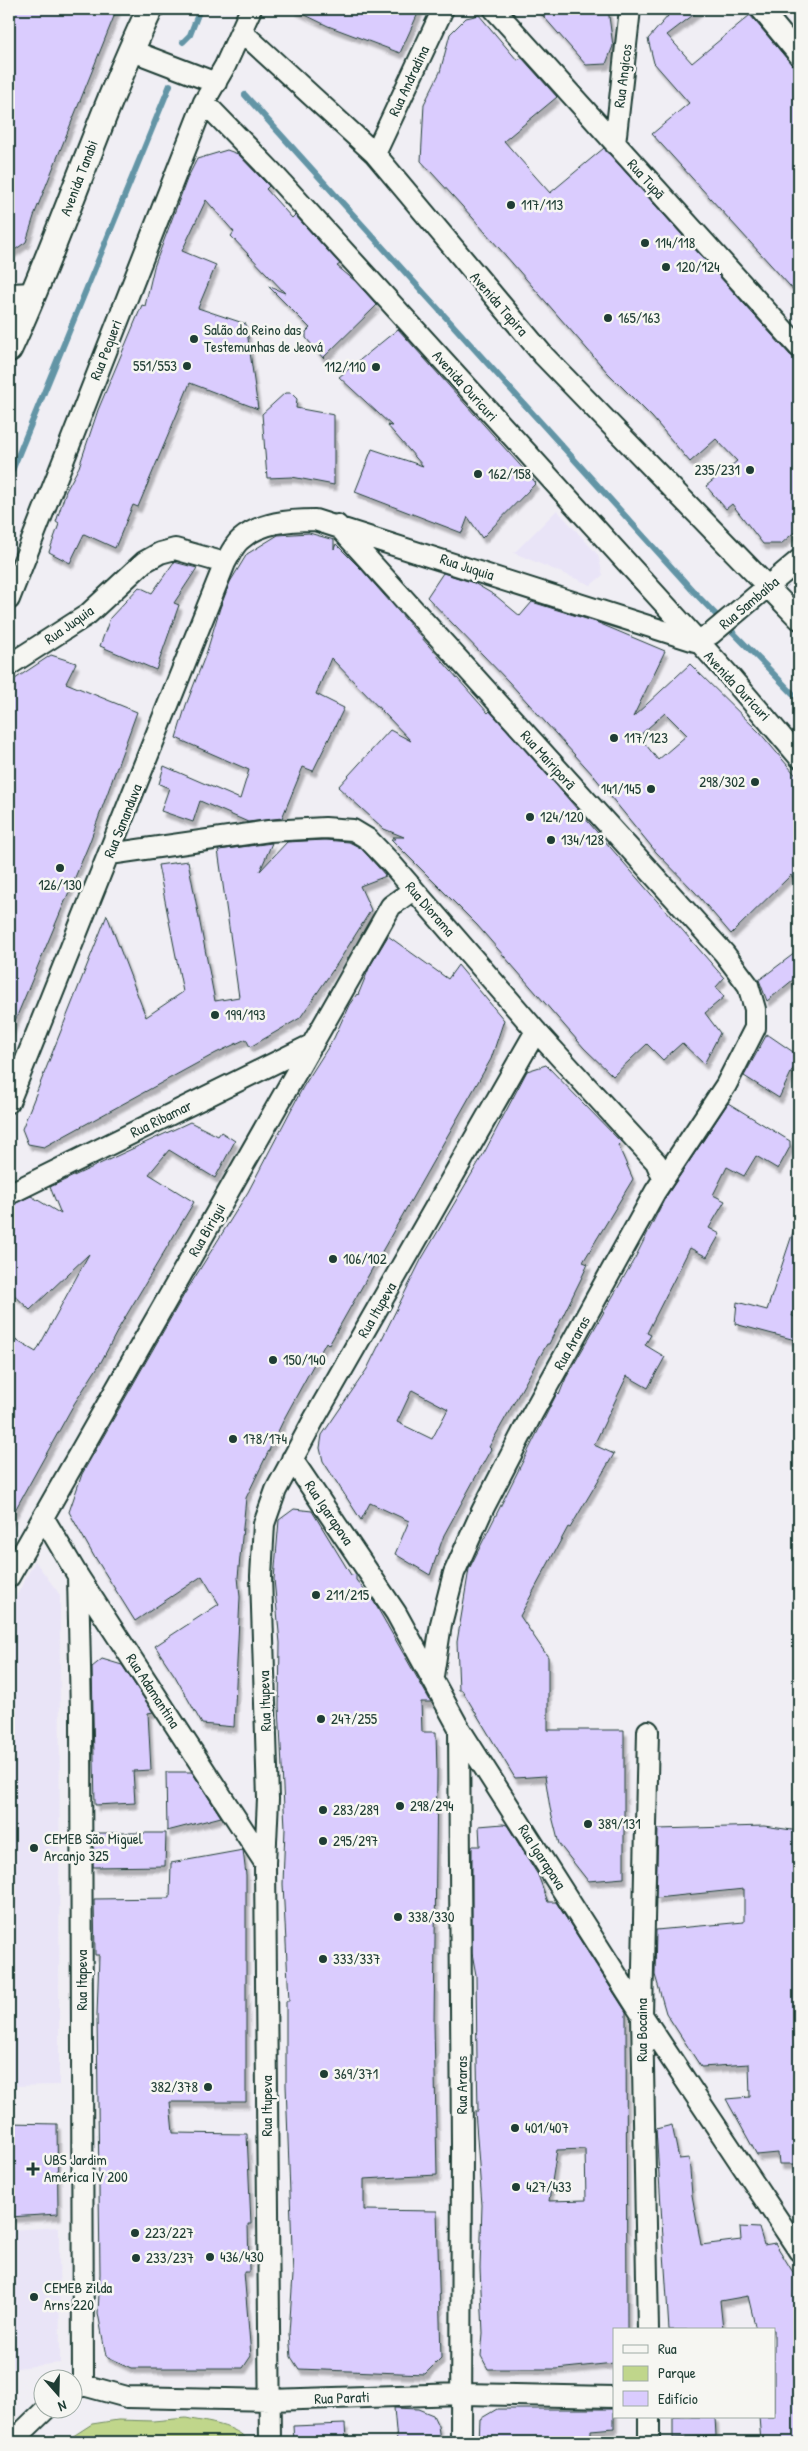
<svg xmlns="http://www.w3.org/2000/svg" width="808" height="2451" font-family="'Patrick Hand',sans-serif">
<defs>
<filter id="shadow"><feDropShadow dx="3" dy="5.5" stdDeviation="1" flood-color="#0004"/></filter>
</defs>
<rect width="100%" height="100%" fill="#f0eef4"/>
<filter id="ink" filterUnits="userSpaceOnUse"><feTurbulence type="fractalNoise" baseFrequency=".02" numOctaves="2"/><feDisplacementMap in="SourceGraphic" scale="10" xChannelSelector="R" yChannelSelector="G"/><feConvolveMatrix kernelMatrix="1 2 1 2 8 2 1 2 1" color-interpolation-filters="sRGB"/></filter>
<g filter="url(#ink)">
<!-- built -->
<path fill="#e9e4f7" d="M557 510 598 555 603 575 591 585 514 553Z
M35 1561 60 1595 59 2085 9 2086V1610Z
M59 2227 60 2363 9 2369V2230Z"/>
<!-- green -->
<path fill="#c0d68b" stroke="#708a60" d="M186 2418C209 2423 234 2424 250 2442H64L92 2424 118 2420 153 2421Z"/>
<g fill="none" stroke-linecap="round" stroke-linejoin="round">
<!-- stream -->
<path stroke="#6395a6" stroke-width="6" d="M183 42 190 35 200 9
M245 95 693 591 799 700
M9 478 170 85"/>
</g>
<!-- building -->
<path fill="#daccfe" stroke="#1f3d34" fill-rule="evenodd" filter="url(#shadow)" d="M9 9H117L35 213 26 242 9 254Z
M293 9H420L400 53 328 26Z
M537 9H608L613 46 606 64 586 65Z
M662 9H701L667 35 692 63 750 15 799 73V296L652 134 689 103 654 63 648 39 668 16Z
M479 15 517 60 522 58 557 97 504 141 550 193 604 148 790 355 799 361V528L781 544H763L732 504 726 509 706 486 737 461 716 439 690 462 652 417 607 372 472 217 421 161 424 104 440 72 450 34 466 18Z
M227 150 238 154 262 179 269 186 266 189 292 218 295 215 340 264 337 266 355 281 377 305 323 358 306 338V332L310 328 268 286 285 293 231 236 234 232 206 200 182 251 216 265 198 308 246 324 258 409 190 383 138 507 133 505 115 548 84 534 70 563 49 552 59 524 56 522 66 491 79 467 98 410 142 305 145 306 154 267 187 179 197 159Z
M398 329 536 483 482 538 468 517 462 533 355 492 372 449 423 466 387 425 392 426 339 377Z
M285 393H291L297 399 296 408 334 415V485L292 477 267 478 262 414Z
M309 533 334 540V549L336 544 362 570 488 713 490 711 550 778 724 978 716 987 724 997 705 1013 720 1033 704 1064 682 1043 663 1060 647 1044 613 1076 584 1048 477 925 391 839H396L393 837H404L384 829 338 787 390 730 411 741 331 658 316 694 344 708 313 771 303 767 282 818 248 822 200 801 193 822 161 811 169 788 159 784 164 766 240 799 249 770 176 738 186 705 207 651 220 608 230 582 247 554 278 535Z
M174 562 197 568 174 603 179 605 156 670 100 646 110 618 139 587 152 593Z
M443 573 474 583 496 596 520 616 532 602 596 622 665 651 633 717 690 664 760 733 799 779V887L791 875 731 934 695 892 656 852 593 775 509 682 427 597ZM665 713 687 735 658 760 639 736Z
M51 655 76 663 66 683 137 712 89 844 9 1035V683Z
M325 840 349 842 361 848 386 876 360 886 371 910 337 964 300 1018 250 1047 246 1039 216 1053 44 1147 28 1144 22 1129 107 915 146 1017 183 992 158 865 188 861 215 1001 239 997 218 850 272 843 260 871 287 842Z
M388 936 448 979 458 965 504 1020 491 1059 329 1345 326 1342 285 1417 246 1498 238 1577 240 1597 234 1727 202 1724 175 1676 155 1646 219 1604 202 1576 135 1621 95 1557V1558L69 1512 82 1474 185 1293 248 1192 303 1087 334 1038 349 1005 357 994 358 995 370 966Z
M799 950V975L767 1001 759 980Z
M767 1034 799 1056 779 1098 744 1076Z
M546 1065 621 1142 618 1145 633 1179 583 1262 588 1264 581 1279 549 1344H547L489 1447 491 1449 444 1535 430 1575 395 1554 409 1521 370 1503 361 1520 323 1461 320 1448 322 1435 367 1369 421 1260 484 1153 527 1071ZM412 1390 448 1409 432 1439 397 1422Z
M728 1103 790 1141V1147L778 1169 756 1156 744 1176 727 1167 713 1195 725 1201 709 1228 720 1234 707 1257 690 1248 647 1333 651 1335 645 1345 665 1357 648 1388 627 1376 594 1445 614 1454 570 1528 568 1527 520 1616 548 1657V1730H624V1878L588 1881 559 1844 550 1808 545 1776 515 1778 462 1690H459L457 1642 469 1569 557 1393 559 1395 566 1378 636 1256 665 1198Z
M190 1122 218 1136 221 1132 235 1141 215 1178 169 1150 149 1174 194 1202 120 1326 101 1362 74 1404 9 1521V1336L36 1352 89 1254 30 1310 9 1290V1206L31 1196 61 1214 50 1187Z
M797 1220H799V1297L792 1316 799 1318V1341L735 1324 737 1302 767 1310Z
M294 1509 312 1511 351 1575 356 1574V1580L374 1602 431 1702H421L422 1732H436L437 1773 434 2023 437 2175 364 2179V2210L437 2211 441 2358 425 2374 299 2369 291 2357 289 2333 293 2275 286 2085V2001H289L283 1884 285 1828 279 1706 280 1643 274 1579 279 1520Z
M102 1659 122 1665 153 1712 148 1713 151 1770 133 1771 135 1803 95 1805 92 1667Z
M166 1772H192L221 1817 167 1831Z
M503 1824 507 1825 538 1875 548 1902H556L626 2012 627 2330H614V2363L556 2369H488L481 2356 483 2333 480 2268 482 2205 475 2111H478L477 2061 476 1975 472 1953V1846H480L479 1826ZM585 2149 586 2200 549 2201 557 2150Z
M764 1826 799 1831V2164H779L778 2153 757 2155 726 2099 750 2097 749 2064 701 2067 666 2013 655 1975 656 1930 744 1922V1889L656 1898 658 1829Z
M93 1833H166L165 1866 93 1867Z
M243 1850 246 1875V2102H170L173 2133 247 2134 251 2224H248L249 2272H244L251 2356 243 2368H131L106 2356 98 2313 100 2274 97 2015 99 1955H95L94 1899 170 1898 171 1863Z
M9 2123 57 2124 58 2214 9 2217Z
M672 2125 679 2159 689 2158 692 2195 701 2245 741 2240 740 2227 759 2228 764 2245 775 2243 799 2282V2442H761L759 2417H774V2330H756L748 2296 720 2301 723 2330H669L656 2129Z
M394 2408 418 2409 433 2415 438 2426 440 2440 397 2442Z
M497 2409H614V2428L591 2430V2442H479L480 2419Z
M673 2417H715L716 2436 673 2438Z
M345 2424 346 2442H294L293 2426Z"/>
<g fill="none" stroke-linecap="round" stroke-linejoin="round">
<!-- minor casing -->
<g stroke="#1f3d34" stroke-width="24">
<path id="minor" d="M494 9 799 347
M761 9 799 55
M241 31 375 154 544 356 799 619
M130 50 216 83
M204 102 271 171 728 674 799 757
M615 144 630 9
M375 154 443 9
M9 294 35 293
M337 525 724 953 748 985 755 1009V1028L726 1085 655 1192 531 1416 482 1511 454 1573 441 1624 433 1676
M9 599 204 102 225 66 251 9
M9 665 87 615 144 562 160 553 175 549 225 563
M110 854 269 831 325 828 353 830 368 839 390 862 536 1031 656 1162 663 1178
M9 1102 225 563C229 556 234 545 240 540 260 522 290 520 315 520L695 641 711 634 799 560
M9 1194 313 1044
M292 1459 396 1613 459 1728 642 2015 799 2251
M43 1517 78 1576 265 1863
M78 1576 81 1713 83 2385
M9 1577 391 906 413 890
M459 1728 462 2143 461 2442
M648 2330 642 2015 648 1731
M72 2390 83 2385 127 2397 270 2400 461 2394 614 2397
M12 2442 47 2408
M270 2442 265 1863 268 1799 261 1576 264 1524 276 1490 313 1421 536 1031
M649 2442V2417"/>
</g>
<!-- tertiary casing -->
<g stroke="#1f3d34" stroke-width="29">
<path id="tertiary" d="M9 349C61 237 97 120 150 9"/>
</g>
<!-- minor -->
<use href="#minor" stroke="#f6f6f2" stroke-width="20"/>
<!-- tertiary -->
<use href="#tertiary" stroke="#f6f6f2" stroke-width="25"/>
</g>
</g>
<!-- markers -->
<g fill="#1f3d34" stroke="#f6f6f2" stroke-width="2">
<circle cx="511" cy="205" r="5"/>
<circle cx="645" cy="243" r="5"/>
<circle cx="666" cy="267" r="5"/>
<circle cx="608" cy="318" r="5"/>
<circle cx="194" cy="339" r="5"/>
<circle cx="187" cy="366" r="5"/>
<circle cx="376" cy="367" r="5"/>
<circle cx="750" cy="470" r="5"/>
<circle cx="478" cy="474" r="5"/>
<circle cx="614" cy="738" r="5"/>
<circle cx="755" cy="782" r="5"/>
<circle cx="651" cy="789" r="5"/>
<circle cx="530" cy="817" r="5"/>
<circle cx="551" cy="840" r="5"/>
<circle cx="60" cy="868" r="5"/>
<circle cx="215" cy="1015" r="5"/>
<circle cx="333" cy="1259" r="5"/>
<circle cx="273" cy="1360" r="5"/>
<circle cx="233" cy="1439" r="5"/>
<circle cx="316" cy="1595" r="5"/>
<circle cx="321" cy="1719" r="5"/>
<circle cx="400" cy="1806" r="5"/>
<circle cx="323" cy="1810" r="5"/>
<circle cx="588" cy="1824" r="5"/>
<circle cx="323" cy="1841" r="5"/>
<circle cx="34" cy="1848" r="5"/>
<circle cx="398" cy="1917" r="5"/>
<circle cx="323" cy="1959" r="5"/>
<circle cx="324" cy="2074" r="5"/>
<circle cx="208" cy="2087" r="5"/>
<circle cx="515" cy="2128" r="5"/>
<path d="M30.5 2161.5h5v5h5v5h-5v5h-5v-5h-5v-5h5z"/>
<circle cx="516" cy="2187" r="5"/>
<circle cx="135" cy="2233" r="5"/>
<circle cx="210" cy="2257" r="5"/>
<circle cx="136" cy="2258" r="5"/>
<circle cx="34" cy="2297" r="5"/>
</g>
<g text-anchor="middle" stroke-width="5" stroke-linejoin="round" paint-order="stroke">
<!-- street labels -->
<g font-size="15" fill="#1f3d34" stroke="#f6f6f2">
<text transform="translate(623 76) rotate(-83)" y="5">Rua Angicos</text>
<text transform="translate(409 81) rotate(-65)" y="5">Rua Andradina</text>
<text transform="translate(79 178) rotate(-69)" y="5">Avenida Tanabi</text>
<text transform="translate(646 179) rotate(48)" y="5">Rua Tupã</text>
<text transform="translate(499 304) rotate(49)" y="5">Avenida Tapira</text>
<text transform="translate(106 350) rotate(-69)" y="5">Rua Pequeri</text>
<text transform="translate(465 386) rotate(48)" y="5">Avenida Ouricuri</text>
<text transform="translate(467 567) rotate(18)" y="5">Rua Juquia</text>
<text transform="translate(749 603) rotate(-40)" y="5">Rua Sambaíba</text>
<text transform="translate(69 625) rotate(-35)" y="5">Rua Juquia</text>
<text transform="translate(737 686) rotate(47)" y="5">Avenida Ouricuri</text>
<text transform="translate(548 760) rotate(48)" y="5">Rua Mairiporã</text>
<text transform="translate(123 821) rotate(-68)" y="5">Rua Sananduva</text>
<text transform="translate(430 909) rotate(49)" y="5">Rua Diorama</text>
<text transform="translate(161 1119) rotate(-26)" y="5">Rua Ribamar</text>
<text transform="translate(207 1230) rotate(-60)" y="5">Rua Birigui</text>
<text transform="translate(377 1310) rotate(-60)" y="5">Rua Itupeva</text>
<text transform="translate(572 1343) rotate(-61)" y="5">Rua Araras</text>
<text transform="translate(329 1513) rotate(56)" y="5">Rua Igarapava</text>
<text transform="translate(153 1691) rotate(57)" y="5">Rua Adamantina</text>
<text transform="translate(265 1701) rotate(-92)" y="5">Rua Itupeva</text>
<text transform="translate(542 1857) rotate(57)" y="5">Rua Igarapava</text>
<text transform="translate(82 1980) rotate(-90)" y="5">Rua Itapeva</text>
<text transform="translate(642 2030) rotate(-90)" y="5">Rua Bocaina</text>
<text transform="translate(462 2085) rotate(-90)" y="5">Rua Araras</text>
<text transform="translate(267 2106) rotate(-90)" y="5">Rua Itupeva</text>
<text transform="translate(342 2398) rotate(-2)" y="5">Rua Parati</text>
</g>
<!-- poi labels -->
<g font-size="15" fill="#1f3d34" stroke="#f6f6f2" text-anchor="start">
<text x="521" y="210">117/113</text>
<text x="655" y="248">114/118</text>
<text x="676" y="272">120/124</text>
<text x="618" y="323">165/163</text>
<text x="204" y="335">Salão do Reino das<tspan x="204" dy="17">Testemunhas de Jeová</tspan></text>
<text x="177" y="371" text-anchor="end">551/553</text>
<text x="366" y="372" text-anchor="end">112/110</text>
<text x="740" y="475" text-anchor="end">235/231</text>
<text x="488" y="479">162/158</text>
<text x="624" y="743">117/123</text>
<text x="745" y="787" text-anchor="end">298/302</text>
<text x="641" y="794" text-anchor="end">141/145</text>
<text x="540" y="822">124/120</text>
<text x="561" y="845">134/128</text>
<text x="60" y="890" text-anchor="middle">126/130</text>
<text x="225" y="1020">199/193</text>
<text x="343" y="1264">106/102</text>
<text x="283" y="1365">150/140</text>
<text x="243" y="1444">178/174</text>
<text x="326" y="1600">211/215</text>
<text x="331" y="1724">247/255</text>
<text x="410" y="1811">298/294</text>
<text x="333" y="1815">283/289</text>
<text x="598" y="1829">389/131</text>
<text x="44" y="1844">CEMEB São Miguel<tspan x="44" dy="17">Arcanjo 325</tspan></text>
<text x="333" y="1846">295/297</text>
<text x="408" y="1922">338/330</text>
<text x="333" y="1964">333/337</text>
<text x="334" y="2079">369/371</text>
<text x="198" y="2092" text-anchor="end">382/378</text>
<text x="525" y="2133">401/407</text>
<text x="44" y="2165">UBS Jardim<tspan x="44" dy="17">América IV 200</tspan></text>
<text x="526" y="2192">427/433</text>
<text x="145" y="2238">223/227</text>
<text x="220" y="2262">436/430</text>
<text x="146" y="2263">233/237</text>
<text x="44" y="2293">CEMEB Zilda<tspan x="44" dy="17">Arns 220</tspan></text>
</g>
</g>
<!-- margin -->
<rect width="808" height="2451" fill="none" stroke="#f6f6f2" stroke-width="30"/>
<rect x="15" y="15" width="778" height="2421" fill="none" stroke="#1f3d34" stroke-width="2" filter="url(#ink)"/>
<!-- legend -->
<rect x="613" y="2328" width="162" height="90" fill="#f6f6f2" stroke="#a0aca6"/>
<rect x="623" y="2345" width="25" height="8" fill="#f6f6f2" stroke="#a0aca6"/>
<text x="658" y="2354" font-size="15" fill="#1f3d34">Rua</text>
<rect x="623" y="2366" width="25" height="15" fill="#c0d68b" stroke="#a0aca6"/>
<text x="658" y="2378" font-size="15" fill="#1f3d34">Parque</text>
<rect x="623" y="2391" width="25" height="15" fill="#daccfe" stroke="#a0aca6"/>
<text x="658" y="2404" font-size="15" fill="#1f3d34">Edifício</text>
<!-- north arrow -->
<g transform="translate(58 2394) rotate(160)"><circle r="24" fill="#f6f6f2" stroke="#a0aca6"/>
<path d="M0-4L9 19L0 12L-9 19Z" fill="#1f3d34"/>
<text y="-8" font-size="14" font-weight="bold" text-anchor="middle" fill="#1f3d34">N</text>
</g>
</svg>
